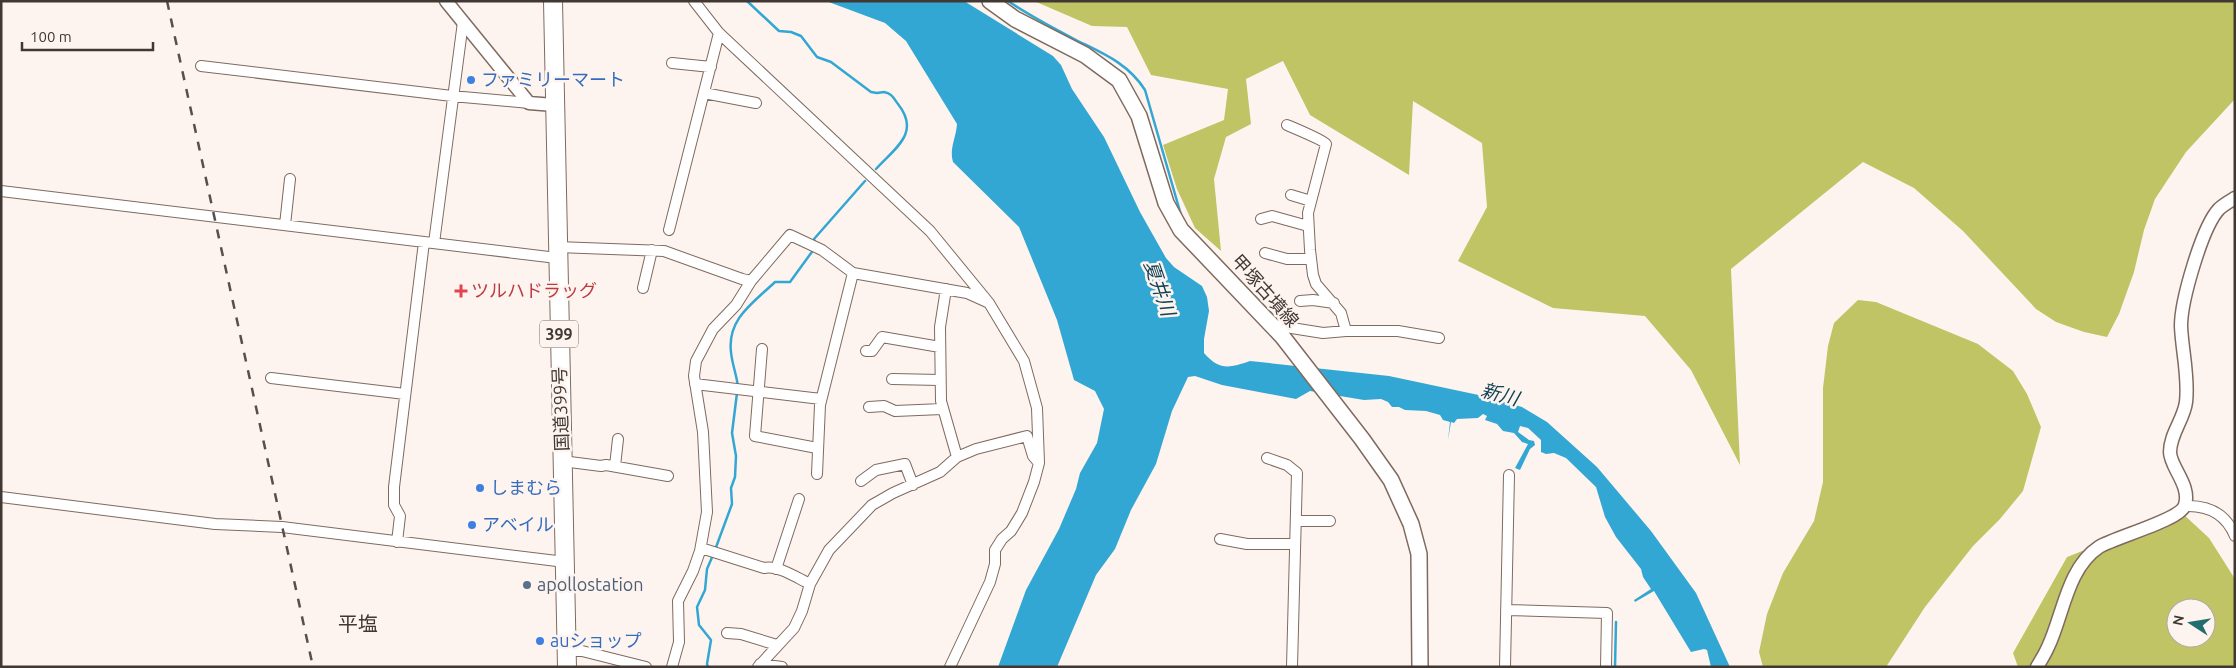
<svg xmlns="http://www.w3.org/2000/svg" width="2236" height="668" font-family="Ubuntu,'Noto Sans JP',sans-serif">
<rect width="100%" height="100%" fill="#fef4ef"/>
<!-- forest -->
<path fill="#c0c465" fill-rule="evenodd" d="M1034 1H2235V99L2186 152 2155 199 2144 230 2134 272 2119 314 2107 337 2084 332 2056 322 2036 309 1963 231 1914 188 1863 162 1731 269 1740 465 1691 370 1645 316 1553 308 1458 261 1487 207 1482 143 1413 101 1409 175 1310 115 1283 61 1246 79 1251 124 1226 137 1214 179 1221 251 1195 228 1177 189 1163 145 1224 120 1228 89 1151 75 1127 27 1092 26Z
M1858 300 1876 302 1978 344 2013 371 2027 394 2041 427 2023 491 2000 519 1973 546 1925 607 1886 667H1763L1759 652 1767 614 1783 573 1814 521 1823 482V388L1828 346 1834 323Z
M2181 512 2209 538 2235 579V667H2018L2013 653 2067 557ZM2176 608H2206V638H2176Z"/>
<!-- water -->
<path fill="#33a7d3" d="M826 1H964L1053 56 1061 65 1072 89 1104 137 1140 212 1166 258 1174 267 1202 286 1207 297 1209 311 1204 339V353C1220 371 1229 368 1250 361L1389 376 1488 397 1522 407 1547 422 1597 467 1651 531 1696 593 1730 667H1711L1707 650 1704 649 1691 652 1654 591 1635 602 1634 600 1651 589 1643 577 1641 569 1616 537 1605 517 1596 487 1566 458 1554 453 1546 454 1541 452V440L1528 428 1520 426 1518 432 1529 440 1534 441 1535 445 1530 449 1520 470 1515 468 1528 444 1522 442 1514 433 1503 431 1497 424 1485 420 1487 416 1483 414 1478 418 1457 419 1454 423 1451 422 1448 440 1450 422 1443 420 1440 415 1426 411 1405 410 1399 407H1392L1388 402 1381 399 1364 400 1310 391 1296 399 1222 385 1195 376 1188 377 1172 411 1156 464 1131 510 1115 549 1096 575 1057 667H998L1026 590 1059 529 1076 489 1080 473 1097 443 1104 409 1095 391 1074 380 1057 320 1019 227 953 162C949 149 956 138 957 124L906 41 885 23Z"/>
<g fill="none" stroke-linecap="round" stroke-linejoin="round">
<!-- stream -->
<path stroke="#33a7d3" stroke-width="2.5" d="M747 1 779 31 791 32 801 36 817 57 831 62 871 92 877 93 884 92C892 93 894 99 898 104 921 133 895 148 876 169
M1008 1C1030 16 1053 28 1076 40 1102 53 1128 63 1145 90L1181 215
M815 243 814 239 865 181
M738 387C737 376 732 364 731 352 727 319 753 303 775 282H790L814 249
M715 550 732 504 731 488 735 477 736 456 732 433 737 393
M708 667 707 664 711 640 699 625 697 607 705 590 707 569 713 555
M1615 667 1616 622"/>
<!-- minor casing -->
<g stroke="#7f6a5f" stroke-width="12">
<path id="minor" d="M694 1 719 33 930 231 989 303 1024 361 1037 408 1039 463 1034 482 1022 513 1011 531 1002 539 995 550V564L990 582 950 667
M672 63 711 67
M201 66 452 96 529 103
M704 93 756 103
M1287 125C1294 128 1323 140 1326 144L1308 213 1310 250 1313 275 1316 284 1341 313 1346 331
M1 191 557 258
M1291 195 1311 201
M1261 219 1272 216 1308 226
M285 225 290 179
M669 230 719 33
M434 243 463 22
M557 247 664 251 742 279 751 281 790 235 822 250 853 273 967 293 987 302
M1265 253 1287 259H1311
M643 288 652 250
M946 289 940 327 941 401 957 457
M1300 301 1313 300 1334 303
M1273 325 1323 333 1346 331H1398L1439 338
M762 349 755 436 817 448
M866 351H872L882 337 940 347
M271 378 405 394
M892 379 940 380
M695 384 821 399
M869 407 884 406 895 411 942 409
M1267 458 1287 465 1297 473 1292 667
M562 461 601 466 606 465 668 476
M615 466 618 439
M817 474 820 405 853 273
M861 481 876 470 905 464 913 485
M1 497 215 524 282 527 565 562
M2185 506C2209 505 2226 514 2235 536
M1296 521H1330
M1220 539 1247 544H1295
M397 542 400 516 394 505V487L424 242
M701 548 764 568C779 565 797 578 810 584
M776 569 799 499
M1506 610 1607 613 1606 667
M727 633 741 634 777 645
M567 651H582L646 667
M760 664 782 667
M672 667 679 642 678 601 693 571 700 551 707 512 703 432 694 376 696 361 713 329 736 305 751 281
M758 667 794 628 802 611 810 584 829 550 872 505 893 493 940 472 957 457 976 449 1027 436 1033 456 1038 462
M1505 667 1509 475"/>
</g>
<!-- tertiary casing -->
<g stroke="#7f6a5f" stroke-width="15">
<path id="tertiary" d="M446 1 529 103 554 105
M2037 667C2041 660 2045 654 2048 647 2063 616 2067 568 2099 547 2115 537 2181 520 2185 505 2191 485 2170 467 2170 452 2170 434 2184 419 2186 402 2189 377 2182 351 2181 326 2181 301 2202 227 2219 209 2223 205 2230 201 2235 198"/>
</g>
<!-- secondary casing -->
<g stroke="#7f6a5f" stroke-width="18">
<path id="secondary" d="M990 1 1015 19 1085 55 1119 80 1139 116 1166 203 1181 230 1282 336 1362 439 1391 480 1411 524 1419 554 1420 667"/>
</g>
<!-- trunk casing -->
<g stroke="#7f6a5f" stroke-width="20">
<path id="trunk" d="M553 1 567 667"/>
</g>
<!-- minor -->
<use href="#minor" stroke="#fff" stroke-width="10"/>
<!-- tertiary -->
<use href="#tertiary" stroke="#fff" stroke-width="12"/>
<!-- secondary -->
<use href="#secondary" stroke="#fff" stroke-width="15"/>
<!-- trunk -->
<use href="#trunk" stroke="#fff" stroke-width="18"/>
<!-- rail -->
<path stroke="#584f4a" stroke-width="2.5" stroke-dasharray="9 9" stroke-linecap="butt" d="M167 1 313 667"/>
</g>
<!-- markers -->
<g fill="#3f7fe0" stroke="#fef4ef" stroke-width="2">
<circle cx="471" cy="80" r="5"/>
<circle cx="480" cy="488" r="5"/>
<circle cx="472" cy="525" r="5"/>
<circle cx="540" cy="641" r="5"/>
</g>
<path fill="#e0444e" stroke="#fef4ef" stroke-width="2" d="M458.5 283.5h5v5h5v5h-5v5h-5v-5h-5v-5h5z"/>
<circle fill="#5c6f8a" stroke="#fef4ef" stroke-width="2" cx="527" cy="585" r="5"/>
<g text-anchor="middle" stroke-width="5" stroke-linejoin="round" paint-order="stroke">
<!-- shield labels -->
<rect fill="#fef4ef" stroke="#7a706b" stroke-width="1" x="540" y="320.5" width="38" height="27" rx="4"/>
<g font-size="16" font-weight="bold" fill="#413833">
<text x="559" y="340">399</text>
</g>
<!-- shop labels -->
<g font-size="18" fill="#366cbe" stroke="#fef4ef" text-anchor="start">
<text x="481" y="86">ファミリーマート</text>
<text x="490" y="494">しまむら</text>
<text x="482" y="531">アベイル</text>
<text x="550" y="647">auショップ</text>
</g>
<!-- health labels -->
<g font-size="18" fill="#be3a42" stroke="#fef4ef" text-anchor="start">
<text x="471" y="297">ツルハドラッグ</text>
</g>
<!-- street labels -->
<g font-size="18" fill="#413833" stroke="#fef4ef">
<text transform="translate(1265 291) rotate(48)" y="6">甲塚古墳線</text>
<text transform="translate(561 409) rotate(-92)" y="6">国道399号</text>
</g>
<!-- service labels -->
<g font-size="18" fill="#4e5e75" stroke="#fef4ef" text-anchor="start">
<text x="537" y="591">apollostation</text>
</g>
<!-- water labels -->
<g font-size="19" font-style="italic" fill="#134355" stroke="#fef4ef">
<text transform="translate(1160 288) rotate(71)" y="7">夏井川</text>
<text transform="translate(1500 394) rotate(15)" y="7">新川</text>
</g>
<!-- quarter labels -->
<g font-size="20" fill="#413833" stroke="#fef4ef">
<text x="358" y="631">平塩</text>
</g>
</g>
<!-- border -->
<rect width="2236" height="668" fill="none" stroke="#413833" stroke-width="5"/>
<!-- north arrow -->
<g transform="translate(2191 623) rotate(282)"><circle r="24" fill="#fef4ef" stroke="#b2a9a4"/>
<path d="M0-4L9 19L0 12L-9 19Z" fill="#226e6e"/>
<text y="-8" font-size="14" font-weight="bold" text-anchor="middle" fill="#413833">N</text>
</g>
<!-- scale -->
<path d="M22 42v8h131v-8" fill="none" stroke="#413833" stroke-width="2.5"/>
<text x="30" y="42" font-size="15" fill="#413833" stroke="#fef4ef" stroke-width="4" paint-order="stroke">100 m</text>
</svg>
